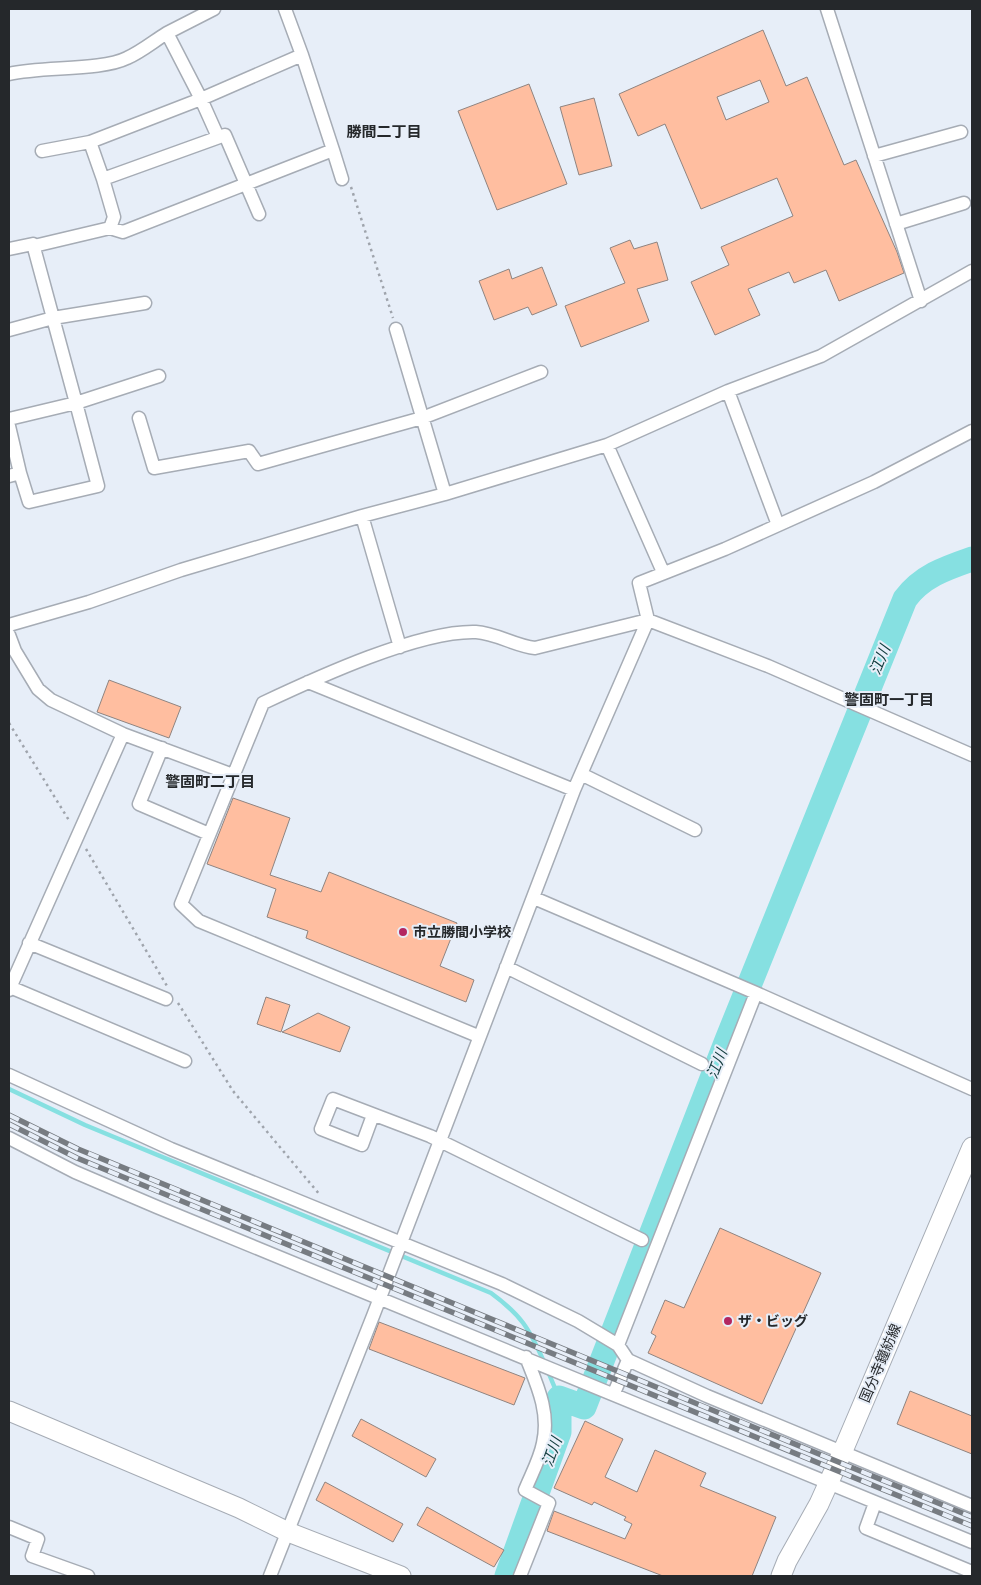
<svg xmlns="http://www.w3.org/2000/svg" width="981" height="1585" font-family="'Roboto Condensed','Noto Sans JP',sans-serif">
<rect width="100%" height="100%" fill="#e7eef8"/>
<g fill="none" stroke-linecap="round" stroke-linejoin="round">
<!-- stream -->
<path stroke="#86e0e1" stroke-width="4.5" d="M9 1089 85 1125 491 1293C521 1315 529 1328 544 1362
M547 1369 559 1398"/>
<!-- river -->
<path stroke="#86e0e1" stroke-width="25" d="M507 1576 559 1432V1398L584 1407 727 1040 905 599C922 576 946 568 972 559"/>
</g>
<!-- building -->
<path fill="#ffbea0" stroke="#8f8480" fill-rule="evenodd" d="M763 30 786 86 807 77 844 165 856 160 897 252 904 273 839 301 826 270 794 283 789 272 748 289 760 315 715 335 691 282 729 265 721 247 793 216 777 178 701 209 665 124 638 136 619 94ZM760 80 769 102 726 120 717 97Z
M529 84 567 184 497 210 458 111Z
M594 98 612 166 579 175 560 107Z
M630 240 634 249 657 242 668 280 637 289 649 321 581 347 565 306 625 283 610 248Z
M542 267 557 305 532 315 528 307 494 320 479 281 509 269 512 279Z
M109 680 181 707 169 738 97 712Z
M233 798 290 818 270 875 321 892 329 872 457 923 440 966 474 980 466 1002 306 938 308 931 267 917 276 889 207 864Z
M266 997 290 1005 281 1032 257 1024Z
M318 1013 350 1027 340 1052 282 1032Z
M720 1228 821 1273 762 1404 648 1353 656 1336 651 1333 665 1300 684 1308Z
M379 1322 525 1378 514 1405 369 1349Z
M910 1391 972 1416V1454L897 1424Z
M361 1419 436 1459 426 1477 352 1436Z
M585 1421 623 1439 605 1477 637 1492 655 1450 706 1473 700 1486 776 1517 752 1576H663L547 1531 554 1511 625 1539 632 1524 624 1520 626 1517 594 1502 592 1505 554 1488Z
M325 1482 403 1524 393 1542 316 1500Z
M427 1507 504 1550 494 1567 417 1525Z"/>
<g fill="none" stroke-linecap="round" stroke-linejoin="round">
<!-- street casing -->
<g stroke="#a6acb5" stroke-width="15">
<path id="street" d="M285 9 302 55
M827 9 921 301
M9 74C42 66 101 71 127 58 141 52 154 41 167 33
M218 137 201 99 302 55 333 150
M42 151 90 142
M874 156 961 132
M103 179 90 142 201 99 167 33 214 9
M896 224 964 203
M110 228 114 217 103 179 225 135 259 214
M34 246 110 228 123 232 333 150 342 179
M9 249 33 244 53 318 9 330
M396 329 445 494
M728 391 778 525
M139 418 154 468 249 451 258 464 422 418 541 372
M9 419 76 403 53 318 145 303
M9 426 20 473
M607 445 663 572
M9 476 20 473 29 502 98 486 76 403 159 376
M362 516 400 647
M9 625 89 602 181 570 362 516 445 494 607 445 728 391 821 356 972 271
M9 635 15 651 38 689 51 700 123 734 233 775
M308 682 574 790
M162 748 139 804 209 834
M581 774 695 830
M534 898 756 993 972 1089
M29 943 166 999
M506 967 702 1064
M10 987 185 1061
M9 990 123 734
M478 1036 199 921 181 904 263 703C316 678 420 630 476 632 496 633 515 646 535 648L648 620 768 666 972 755
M9 1075 171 1149 502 1284 578 1321 618 1345 628 1360 707 1396 972 1506
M373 1115 362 1145 321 1129 333 1099 430 1136 642 1240
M9 1138 75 1172 157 1207 972 1542
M618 1345 756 993
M614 1393 628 1360
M875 1503 866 1528 972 1572
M9 1527 38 1539 32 1556 88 1576
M270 1576 373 1316 574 790 648 620 639 583 725 549 874 482 972 431
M520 1576 549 1503 525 1490C531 1475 540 1459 543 1443 550 1412 537 1385 526 1357"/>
</g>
<!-- secondary casing -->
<g stroke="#a6acb5" stroke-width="21">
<path id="secondary" d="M9 1411 239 1508 288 1532 401 1576
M781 1576 787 1561 819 1504 842 1453 972 1147"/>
</g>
<!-- path -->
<path stroke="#9fa4ac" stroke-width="2.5" stroke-dasharray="2.5 4" stroke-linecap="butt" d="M351 187 393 318
M9 723 70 822
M86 849 167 986
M178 1003 233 1091 320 1195"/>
<!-- street -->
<use href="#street" stroke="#fff" stroke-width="12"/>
<!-- secondary -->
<use href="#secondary" stroke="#fff" stroke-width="19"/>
<!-- rail casing -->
<g stroke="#777c82" stroke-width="5.5">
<path id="rail" d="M9 1115 78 1149 972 1517
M9 1124 77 1158 972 1526"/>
</g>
<!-- rail -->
<use href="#rail" stroke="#e7eef8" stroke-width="4" stroke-dasharray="11" stroke-linecap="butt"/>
</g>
<!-- markers -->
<g fill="#b32760" stroke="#e7eef8" stroke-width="2">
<circle cx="403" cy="932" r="5"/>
<circle cx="728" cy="1321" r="5"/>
</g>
<g text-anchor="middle" stroke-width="4" stroke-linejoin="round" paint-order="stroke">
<!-- poi labels -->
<g font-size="14" font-weight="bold" fill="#25282b" stroke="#e7eef8" text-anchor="start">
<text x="413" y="937">市立勝間小学校</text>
<text x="738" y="1326">ザ・ビッグ</text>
</g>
<!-- street labels -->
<g font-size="14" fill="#25282b" stroke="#e7eef8">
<text transform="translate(880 1363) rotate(-67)" y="5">国分寺鐘紡線</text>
</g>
<!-- neighbourhood labels -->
<g font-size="15" font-weight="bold" fill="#25282b" stroke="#e7eef8">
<text x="384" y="137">勝間二丁目</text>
<text x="889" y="705">警固町一丁目</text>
<text x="210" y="787">警固町二丁目</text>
</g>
<!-- water labels -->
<g font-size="15" font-style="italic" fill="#0e393a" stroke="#e7eef8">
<text transform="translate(880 660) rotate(-68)" y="5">江川</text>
<text transform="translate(717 1064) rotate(-69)" y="5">江川</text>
<text transform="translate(552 1452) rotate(-70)" y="5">江川</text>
</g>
</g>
<!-- border -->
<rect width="981" height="1585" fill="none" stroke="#25282b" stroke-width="20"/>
</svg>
